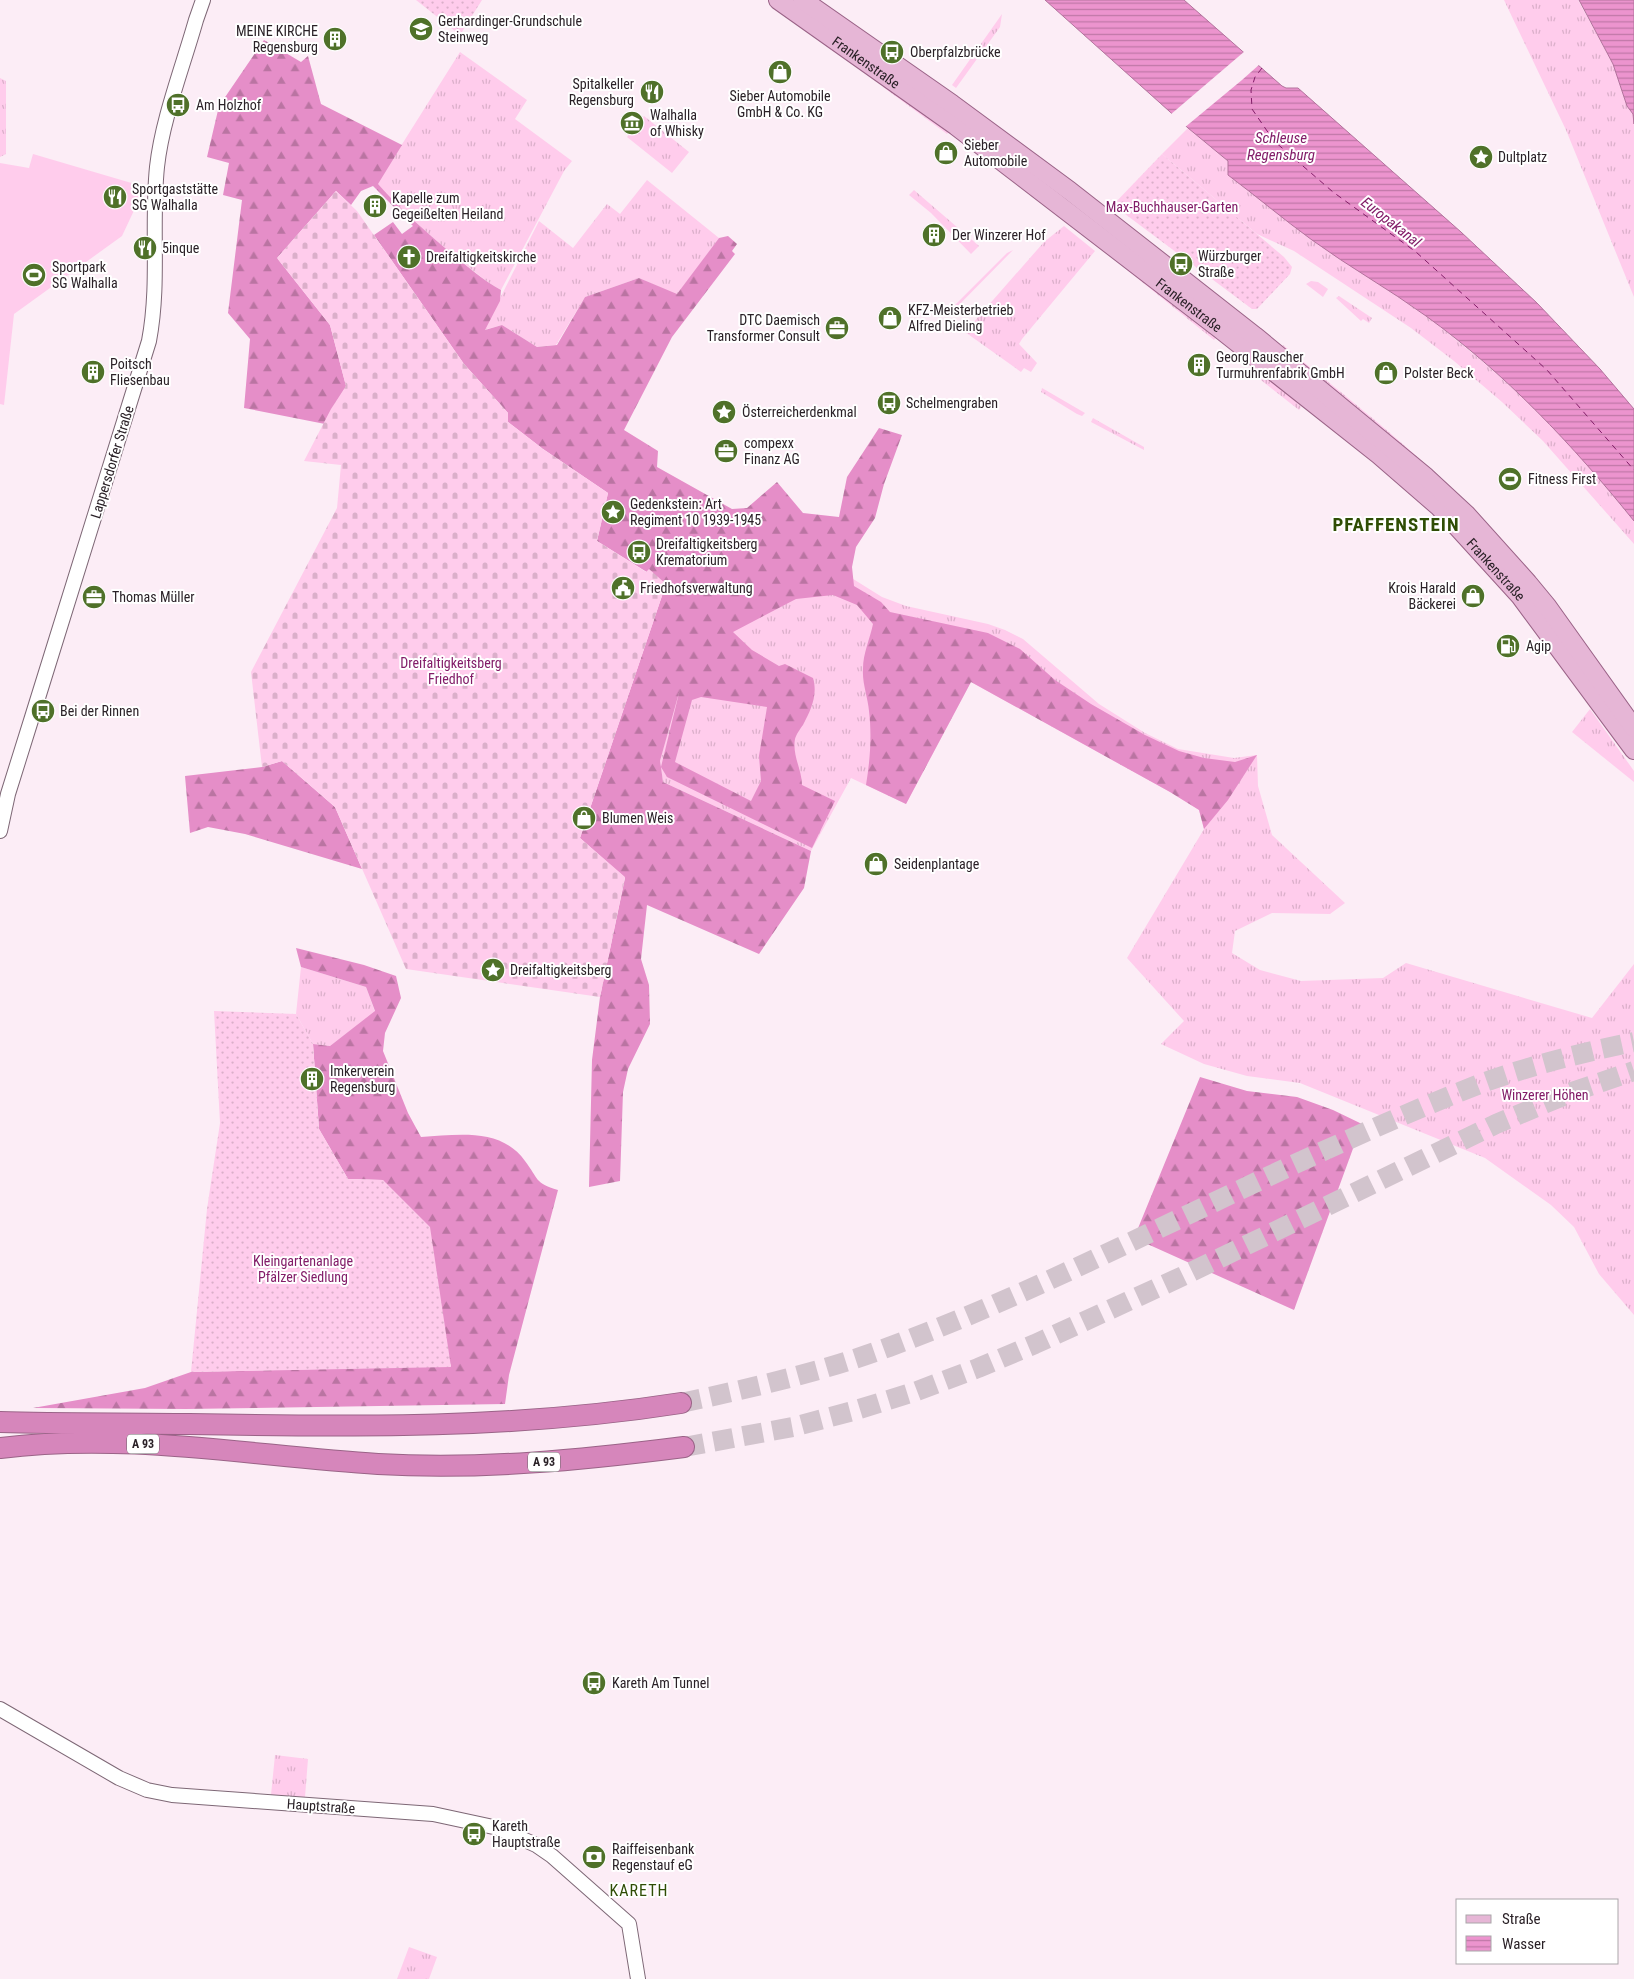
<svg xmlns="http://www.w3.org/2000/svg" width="1634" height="1979" font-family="'Roboto Condensed',sans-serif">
<defs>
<pattern id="grass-tufts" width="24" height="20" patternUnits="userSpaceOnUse" patternTransform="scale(1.25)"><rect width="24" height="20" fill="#ffccec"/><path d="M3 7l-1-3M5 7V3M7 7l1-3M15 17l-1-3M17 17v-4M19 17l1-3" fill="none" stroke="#dbafca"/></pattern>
<pattern id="forest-firs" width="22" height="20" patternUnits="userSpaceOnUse" patternTransform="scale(1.25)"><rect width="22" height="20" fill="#e58ec8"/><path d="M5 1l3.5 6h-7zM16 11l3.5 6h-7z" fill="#ba74a2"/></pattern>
<pattern id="cemetery-stones" width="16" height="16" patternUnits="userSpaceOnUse" patternTransform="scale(1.25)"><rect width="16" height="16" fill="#ffccec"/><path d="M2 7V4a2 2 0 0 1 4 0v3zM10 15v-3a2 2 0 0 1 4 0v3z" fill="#dbafca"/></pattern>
<pattern id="garden-dots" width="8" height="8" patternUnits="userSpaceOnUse" patternTransform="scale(1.25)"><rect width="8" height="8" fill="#ffccec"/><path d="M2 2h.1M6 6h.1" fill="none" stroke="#dbafca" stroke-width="1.8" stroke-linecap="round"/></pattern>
<pattern id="water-rules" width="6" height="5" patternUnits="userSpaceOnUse" patternTransform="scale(1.25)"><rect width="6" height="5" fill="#ec94ce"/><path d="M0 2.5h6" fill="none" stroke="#bf78a7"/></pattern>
</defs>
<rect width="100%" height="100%" fill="#fcedf6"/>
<!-- grass -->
<path fill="url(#grass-tufts)" d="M1504 0H1578L1613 64 1627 106 1633 114 1634 124V297L1566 130Z
M1002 14 1000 27 956 88 952 85Z
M460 52 527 100 515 119 572 161 564 171 501 290C483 280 468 266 451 253 425 231 400 209 377 184Z
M0 78 6 81V154L0 157Z
M884 85 950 130 947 134 883 87Z
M644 116 689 152 672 173 627 137Z
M1188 128 1228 161 1229 175 1312 240 1427 316 1482 361 1526 400 1564 439 1604 483 1634 521V544L1543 441 1502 402 1454 361 1411 328 1294 251 1257 234 1162 154Z
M647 180 719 238 677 295 639 278 585 297 556 345 537 347 502 325 484 330 539 221 573 248 607 204 620 214Z
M914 190 979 246 971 254 931 213 909 195Z
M1070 224 1216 338 1214 340Z
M1064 226 1095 251 1022 339 1019 344 1037 363 1031 372 1024 368 1021 372 965 332 1044 242Z
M1013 250 954 310 951 311V309L1007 253Z
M1311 281 1318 282 1328 289 1323 297 1306 284Z
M1339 296 1372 318 1369 323 1363 319 1361 321 1336 298Z
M1283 345C1334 387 1387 428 1435 473 1465 501 1493 531 1521 561L1517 564 1281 348Z
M1263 372 1282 387 1301 407 1299 410 1257 377Z
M1042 388 1085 413 1082 416 1077 414 1041 392Z
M1093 418 1144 447V450L1091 422Z
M850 577 882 597 906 606 988 624 1005 630 1023 639 1099 704 1145 733 1178 749 1234 758 1257 755 1258 786 1272 835 1345 903 1330 914 1272 913 1235 931 1232 953 1260 970 1301 981 1383 978 1406 963 1592 1018 1634 964V1315L1599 1274 1574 1227 1551 1205 1485 1158 1300 1083 1247 1076 1204 1064 1161 1044 1184 1021 1127 958 1204 829 1199 810 1170 792 971 682 906 804 851 778 811 851 663 782 660 761 674 705 691 646 705 627Z
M1590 709 1634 771V782L1572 732Z
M301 967 366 987 375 1012 330 1046 313 1044 296 1014Z
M275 1755 308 1759 305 1797 271 1795Z
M409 1947 437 1957 429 1979H397Z"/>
<!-- forest -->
<path fill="url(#forest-firs)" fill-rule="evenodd" d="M264 40 301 62 308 56 321 104 402 145 378 184C400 209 425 231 451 253 468 267 483 280 501 290L500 301 485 330 502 325 537 347 557 345 585 297 639 278 677 294 719 238 728 236 737 244 732 251 735 254 672 337 624 430 658 451 657 467 732 509 747 508 777 482 803 513 839 517 847 477 879 428 902 435 884 484 875 518 856 547 852 567 854 586 881 602 890 612 988 633 1020 649 1055 680 1091 704 1145 735 1179 751 1204 758 1235 762 1257 755 1228 800 1204 829 1199 810 1170 792 971 682 906 804 866 785C870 761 872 736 869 711 868 698 862 683 863 669 863 653 870 639 873 624L857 605 833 595 796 599 733 632 752 650 779 666 785 664 813 678C818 695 811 710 803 725 800 729 796 735 795 739 792 755 802 770 802 785L835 801 812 848 667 777 661 767 663 782 811 851 804 888 759 954 647 905 641 959 649 985 650 1024 628 1069 623 1092 620 1181 589 1187 592 1060 600 997 625 878 580 838 666 584 597 541 608 493 543 449 508 422V413L464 364 374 235 393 222 402 234 413 226 373 186 361 191 351 205 336 191 277 258 330 325 346 386 325 424 244 408 250 339 228 313 242 200 223 195 229 163 207 157 219 106ZM680 689 661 767 660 761ZM701 697 767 707 759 756 761 781 751 801 675 762 692 700Z
M282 761 335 807 362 869 245 834 208 827 190 833 185 776 262 767Z
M296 948 364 965 396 976 401 998 385 1033 383 1051 408 1113 421 1137C457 1135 501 1127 525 1161 539 1179 534 1183 558 1190L509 1375 505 1404 186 1409 33 1408 145 1388 191 1372 451 1366 383 1180 348 1179 319 1129 313 1044 330 1046 375 1011 366 987 301 967Z
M1200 1077 1247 1091 1297 1097 1333 1110 1362 1124 1294 1310 1134 1238Z"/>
<!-- cemetery -->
<path fill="url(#cemetery-stones)" d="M336 191 357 211 464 364 508 413V422L543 449 608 493 597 541 646 572 649 569 666 584 580 838 625 877 600 997 406 969 335 807 282 761 262 767 251 672 337 508 341 465 304 461 331 409 346 386 330 325 277 258Z"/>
<!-- garden -->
<path fill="url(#garden-dots)" d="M416 0H482L460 35Z
M1162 154 1284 257 1292 267 1290 274 1257 309H1252L1113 205Z
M214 1011 296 1014 313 1044 319 1129 348 1179 383 1180 430 1227 451 1367 191 1372 207 1209 220 1123Z"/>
<!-- pitch -->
<path fill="#ffccec" d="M33 154 145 187 122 236 14 314 4 405 0 404V163L29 168Z"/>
<!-- water -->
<path fill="url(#water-rules)" stroke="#b2729c" d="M1045 0H1184L1282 86 1286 88H1298L1461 232 1537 303 1600 369 1634 409V521C1573 445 1505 373 1426 316 1389 289 1349 267 1312 240 1283 219 1256 196 1228 175V161L1188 128Z
M1579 0H1634V124L1633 114 1627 106 1613 64Z"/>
<!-- pier -->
<path fill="#fcedf6" d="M1245 51 1260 64 1242 80 1184 128 1170 115Z"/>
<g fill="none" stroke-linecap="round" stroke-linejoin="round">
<!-- ferry -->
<path stroke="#821d68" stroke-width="1" stroke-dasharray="6 5" stroke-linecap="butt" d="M1262 68 1255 77 1251 90 1252 109 1274 141 1333 192 1416 252 1547 370 1634 470"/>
<!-- highway-tunnel -->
<path stroke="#d2c4cd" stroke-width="20" stroke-dasharray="20 10" stroke-linecap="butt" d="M681 1403C752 1388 821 1372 889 1347 1043 1290 1189 1211 1339 1144 1387 1122 1436 1101 1485 1082 1533 1065 1584 1052 1634 1042
M684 1447 793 1427 853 1411 917 1391 978 1368 1035 1344 1183 1276 1496 1124 1575 1091 1634 1071"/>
<!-- minor casing -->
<g stroke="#7d6775" stroke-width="16">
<path id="minor" d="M0 831 8 794 33 714 149 341C160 283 151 225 157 167 162 120 183 66 196 20L203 0
M0 1709 119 1778 147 1790 172 1795 433 1814 498 1828 536 1845 552 1856 629 1924 638 1979"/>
</g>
<!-- major casing -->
<g stroke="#9a6387" stroke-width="20">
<g id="major">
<path id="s1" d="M778 0 956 126 1012 169 1220 329 1379 455 1439 507 1520 596 1634 750"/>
<path d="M803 0 952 104 1070 191 1255 336 1426 477 1466 514 1528 583 1547 606 1634 728"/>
</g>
</g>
<!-- highway casing -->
<g stroke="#9a6387" stroke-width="22">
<path id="highway" d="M0 1422C63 1424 126 1423 189 1424 356 1427 515 1429 681 1403
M0 1448C126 1432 252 1456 378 1464 480 1470 582 1460 684 1447"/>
</g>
<!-- minor -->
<use href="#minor" stroke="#fff" stroke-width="14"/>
<!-- major -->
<use href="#major" stroke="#e6b6d6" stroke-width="18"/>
<!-- highway -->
<use href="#highway" stroke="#d686bb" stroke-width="20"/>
</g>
<!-- icons -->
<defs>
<g id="school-disc" transform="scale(1.25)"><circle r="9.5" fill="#4f7129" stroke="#fff"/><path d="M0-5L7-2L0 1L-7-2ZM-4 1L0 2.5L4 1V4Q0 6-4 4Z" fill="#fff"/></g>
<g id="building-disc" transform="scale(1.25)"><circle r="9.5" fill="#4f7129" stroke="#fff"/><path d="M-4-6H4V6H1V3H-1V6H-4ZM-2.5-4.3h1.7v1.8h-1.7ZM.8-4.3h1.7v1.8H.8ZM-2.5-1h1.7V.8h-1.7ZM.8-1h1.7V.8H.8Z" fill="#fff"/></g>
<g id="bus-disc" transform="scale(1.25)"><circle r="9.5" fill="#4f7129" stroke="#fff"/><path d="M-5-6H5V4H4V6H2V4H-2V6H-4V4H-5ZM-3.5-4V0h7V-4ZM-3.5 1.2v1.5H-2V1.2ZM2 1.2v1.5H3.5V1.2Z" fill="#fff"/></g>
<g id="shop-disc" transform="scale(1.25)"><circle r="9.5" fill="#4f7129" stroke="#fff"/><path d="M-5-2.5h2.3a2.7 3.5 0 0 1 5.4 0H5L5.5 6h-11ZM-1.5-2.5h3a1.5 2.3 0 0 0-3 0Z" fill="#fff"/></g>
<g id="restaurant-disc" transform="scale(1.25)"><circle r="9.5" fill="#4f7129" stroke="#fff"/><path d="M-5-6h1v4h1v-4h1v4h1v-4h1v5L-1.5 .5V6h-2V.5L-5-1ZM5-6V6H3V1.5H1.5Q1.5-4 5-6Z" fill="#fff"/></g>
<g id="museum-disc" transform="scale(1.25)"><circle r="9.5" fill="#4f7129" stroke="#fff"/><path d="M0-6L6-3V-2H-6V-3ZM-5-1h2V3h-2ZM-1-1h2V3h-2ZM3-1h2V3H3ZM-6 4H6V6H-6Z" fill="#fff"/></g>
<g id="sight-disc" transform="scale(1.25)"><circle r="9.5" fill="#4f7129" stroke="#fff"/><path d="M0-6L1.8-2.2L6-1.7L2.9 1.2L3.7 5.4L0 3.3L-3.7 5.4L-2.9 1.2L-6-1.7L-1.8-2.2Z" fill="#fff"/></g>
<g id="church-disc" transform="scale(1.25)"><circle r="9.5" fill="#4f7129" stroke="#fff"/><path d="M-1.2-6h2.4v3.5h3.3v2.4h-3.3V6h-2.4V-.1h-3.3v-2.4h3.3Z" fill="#fff"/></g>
<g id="stadium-disc" transform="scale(1.25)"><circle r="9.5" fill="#4f7129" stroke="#fff"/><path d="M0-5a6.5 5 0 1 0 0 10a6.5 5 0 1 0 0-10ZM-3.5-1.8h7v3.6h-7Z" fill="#fff"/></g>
<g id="office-disc" transform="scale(1.25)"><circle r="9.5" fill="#4f7129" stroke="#fff"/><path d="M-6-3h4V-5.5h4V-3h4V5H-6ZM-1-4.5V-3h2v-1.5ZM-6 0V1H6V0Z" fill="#fff"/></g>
<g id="civic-disc" transform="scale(1.25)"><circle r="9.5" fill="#4f7129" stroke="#fff"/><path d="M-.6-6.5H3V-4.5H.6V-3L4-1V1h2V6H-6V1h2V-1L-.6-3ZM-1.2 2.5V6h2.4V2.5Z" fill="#fff"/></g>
<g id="fuel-disc" transform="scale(1.25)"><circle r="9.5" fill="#4f7129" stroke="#fff"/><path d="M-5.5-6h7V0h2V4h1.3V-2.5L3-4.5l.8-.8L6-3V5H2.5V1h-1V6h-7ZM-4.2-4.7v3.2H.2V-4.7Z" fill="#fff"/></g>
<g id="bank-disc" transform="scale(1.25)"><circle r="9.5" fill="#4f7129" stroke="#fff"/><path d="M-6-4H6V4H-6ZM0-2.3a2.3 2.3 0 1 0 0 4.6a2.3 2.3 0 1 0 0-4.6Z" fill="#fff"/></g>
</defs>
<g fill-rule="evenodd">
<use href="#school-disc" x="421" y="29"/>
<use href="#building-disc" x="335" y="39"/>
<use href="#bus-disc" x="892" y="52"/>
<use href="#shop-disc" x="780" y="72"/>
<use href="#restaurant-disc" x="652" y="92"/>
<use href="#bus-disc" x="178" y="105"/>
<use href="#museum-disc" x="632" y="123"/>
<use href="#shop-disc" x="946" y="153"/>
<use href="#sight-disc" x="1481" y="157"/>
<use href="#restaurant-disc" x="115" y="197"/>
<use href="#building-disc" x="375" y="206"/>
<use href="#building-disc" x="934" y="235"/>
<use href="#restaurant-disc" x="145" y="248"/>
<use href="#church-disc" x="409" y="257"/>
<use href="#bus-disc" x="1181" y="264"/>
<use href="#stadium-disc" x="34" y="275"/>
<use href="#shop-disc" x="890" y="318"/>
<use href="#office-disc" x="837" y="328"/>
<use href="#building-disc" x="1199" y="365"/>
<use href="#building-disc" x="93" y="372"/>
<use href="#shop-disc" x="1386" y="373"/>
<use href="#bus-disc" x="889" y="403"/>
<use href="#sight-disc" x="724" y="412"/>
<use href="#office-disc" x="726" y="451"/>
<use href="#stadium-disc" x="1510" y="479"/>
<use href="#sight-disc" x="613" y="512"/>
<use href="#bus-disc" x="639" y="552"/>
<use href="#civic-disc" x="623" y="588"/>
<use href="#shop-disc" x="1473" y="596"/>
<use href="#office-disc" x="94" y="597"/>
<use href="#fuel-disc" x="1508" y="646"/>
<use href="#bus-disc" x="43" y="711"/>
<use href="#shop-disc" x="584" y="818"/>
<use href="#shop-disc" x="876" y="864"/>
<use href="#sight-disc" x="493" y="970"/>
<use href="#building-disc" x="312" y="1079"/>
<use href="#bus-disc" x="594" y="1683"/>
<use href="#bus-disc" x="474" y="1834"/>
<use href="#bank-disc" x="594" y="1857"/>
</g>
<g text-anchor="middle" stroke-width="4" stroke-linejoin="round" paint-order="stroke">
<!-- shield labels -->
<g fill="#fff" stroke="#6a6468" stroke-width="1">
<rect x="127" y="1434.5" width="32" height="19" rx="4"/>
<rect x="528" y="1452.5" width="32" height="19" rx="4"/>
</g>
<g font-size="12" font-weight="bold" fill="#2a2127">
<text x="143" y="1448">A 93</text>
<text x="544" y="1466">A 93</text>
</g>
<!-- poi labels -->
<g font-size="14" fill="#2a2127" stroke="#fff" text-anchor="start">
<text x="438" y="26">Gerhardinger-Grundschule<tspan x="438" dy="16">Steinweg</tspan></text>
<text x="318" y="36" text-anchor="end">MEINE KIRCHE<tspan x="318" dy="16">Regensburg</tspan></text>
<text x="910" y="57">Oberpfalzbrücke</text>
<text x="634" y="89" text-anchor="end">Spitalkeller<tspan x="634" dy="16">Regensburg</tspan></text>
<text x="780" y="101" text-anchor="middle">Sieber Automobile<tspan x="780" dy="16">GmbH &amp; Co. KG</tspan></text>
<text x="196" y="110">Am Holzhof</text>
<text x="650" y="120">Walhalla<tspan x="650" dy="16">of Whisky</tspan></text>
<text x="964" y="150">Sieber<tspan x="964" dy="16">Automobile</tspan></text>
<text x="1498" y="162">Dultplatz</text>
<text x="132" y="194">Sportgaststätte<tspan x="132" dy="16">SG Walhalla</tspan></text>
<text x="392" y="203">Kapelle zum<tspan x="392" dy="16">Gegeißelten Heiland</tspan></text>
<text x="952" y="240">Der Winzerer Hof</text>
<text x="162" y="253">5inque</text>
<text x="1198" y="261">Würzburger<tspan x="1198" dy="16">Straße</tspan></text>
<text x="426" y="262">Dreifaltigkeitskirche</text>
<text x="52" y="272">Sportpark<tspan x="52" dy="16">SG Walhalla</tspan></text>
<text x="908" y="315">KFZ-Meisterbetrieb<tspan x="908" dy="16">Alfred Dieling</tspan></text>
<text x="820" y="325" text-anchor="end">DTC Daemisch<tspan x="820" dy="16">Transformer Consult</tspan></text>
<text x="1216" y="362">Georg Rauscher<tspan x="1216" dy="16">Turmuhrenfabrik GmbH</tspan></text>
<text x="110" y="369">Poitsch<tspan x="110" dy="16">Fliesenbau</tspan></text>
<text x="1404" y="378">Polster Beck</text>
<text x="906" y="408">Schelmengraben</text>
<text x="742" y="417">Österreicherdenkmal</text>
<text x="744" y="448">compexx<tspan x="744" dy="16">Finanz AG</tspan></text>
<text x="1528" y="484">Fitness First</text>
<text x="630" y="509">Gedenkstein: Art<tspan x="630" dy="16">Regiment 10 1939-1945</tspan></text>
<text x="656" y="549">Dreifaltigkeitsberg<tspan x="656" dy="16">Krematorium</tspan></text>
<text x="640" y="593">Friedhofsverwaltung</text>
<text x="1456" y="593" text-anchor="end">Krois Harald<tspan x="1456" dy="16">Bäckerei</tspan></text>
<text x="112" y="602">Thomas Müller</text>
<text x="1526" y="651">Agip</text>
<text x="60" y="716">Bei der Rinnen</text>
<text x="602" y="823">Blumen Weis</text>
<text x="894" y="869">Seidenplantage</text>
<text x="510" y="975">Dreifaltigkeitsberg</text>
<text x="330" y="1076">Imkerverein<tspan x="330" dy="16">Regensburg</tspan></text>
<text x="612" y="1688">Kareth Am Tunnel</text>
<text x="492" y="1831">Kareth<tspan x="492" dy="16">Hauptstraße</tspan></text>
<text x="612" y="1854">Raiffeisenbank<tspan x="612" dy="16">Regenstauf eG</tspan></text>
</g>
<!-- street labels -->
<g font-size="14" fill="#2a2127" stroke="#fff">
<text dy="5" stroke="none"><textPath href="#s1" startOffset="108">Frankenstraße</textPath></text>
<text dy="5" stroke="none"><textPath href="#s1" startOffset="512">Frankenstraße</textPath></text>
<text transform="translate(112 462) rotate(-73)" y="5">Lappersdorfer Straße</text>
<text dy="5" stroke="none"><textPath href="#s1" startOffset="918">Frankenstraße</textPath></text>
<text transform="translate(321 1806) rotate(4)" y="5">Hauptstraße</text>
</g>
<!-- park labels -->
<g font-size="14" fill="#821c68" stroke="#fff">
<text x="1172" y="212">Max-Buchhauser-Garten</text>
<text x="451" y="668">Dreifaltigkeitsberg<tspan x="451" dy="16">Friedhof</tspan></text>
<text x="1545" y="1100">Winzerer Höhen</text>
<text x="303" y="1266">Kleingartenanlage<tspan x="303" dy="16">Pfälzer Siedlung</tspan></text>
</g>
<!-- water labels -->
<g font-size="15" font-style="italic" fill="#821d68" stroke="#fff">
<text x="1281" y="143">Schleuse<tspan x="1281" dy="17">Regensburg</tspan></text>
<text transform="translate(1391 222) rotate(38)" y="5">Europakanal</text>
</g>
<!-- quarter labels -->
<g font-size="16" letter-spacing="1" fill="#2f4d05" stroke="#fff">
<text x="639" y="1896">KARETH</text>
</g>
<!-- district labels -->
<g font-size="19" font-weight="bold" letter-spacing="1" fill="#2f4d05" stroke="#fff">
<text x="1396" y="531">PFAFFENSTEIN</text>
</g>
</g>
<!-- legend -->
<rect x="1456" y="1899" width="162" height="65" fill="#ffffff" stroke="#aaa6a9"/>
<rect x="1466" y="1915" width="25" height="8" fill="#e6b6d6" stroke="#aaa6a9"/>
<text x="1502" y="1924" font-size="15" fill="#2a2127">Straße</text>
<rect x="1466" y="1936" width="25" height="15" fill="url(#water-rules)" stroke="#aaa6a9"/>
<text x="1502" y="1949" font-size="15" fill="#2a2127">Wasser</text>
</svg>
